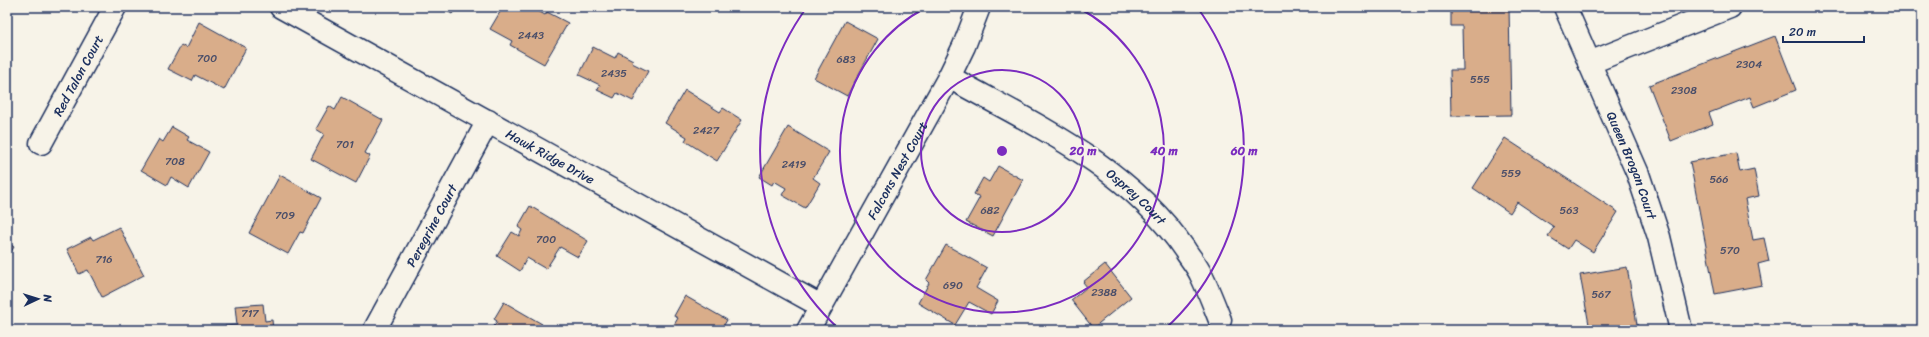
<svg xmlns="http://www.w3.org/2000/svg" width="1929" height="337" font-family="Sriracha,sans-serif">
<rect width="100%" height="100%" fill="#f7f3e8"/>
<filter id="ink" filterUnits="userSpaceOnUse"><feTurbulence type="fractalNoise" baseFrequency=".025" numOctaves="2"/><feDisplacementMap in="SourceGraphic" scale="8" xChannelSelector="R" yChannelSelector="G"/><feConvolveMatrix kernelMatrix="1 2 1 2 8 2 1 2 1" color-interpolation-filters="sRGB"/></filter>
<g filter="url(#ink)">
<!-- building -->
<path fill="#d9ad8a" stroke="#1b2f5e" d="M440 7H457L452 14Z
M503 7H531L545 15 547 12 568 23 544 64 510 45 512 41 490 29Z
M1451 7H1509L1511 115 1451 116 1450 70H1463L1462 26H1451Z
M845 21 878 39 847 96 814 78Z
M199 22 246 48 224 90 195 75 192 81 168 69 181 45 186 48Z
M1775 36 1796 90 1754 107 1750 97 1709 113 1713 124 1671 141 1649 85Z
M593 47 615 58 618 52 633 60 632 63 648 71 633 101 617 93 614 98 597 90 600 85 579 75Z
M685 90 720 112 723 108 742 120 717 161 685 141 687 137 665 123Z
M342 97 383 120 365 153 370 156 356 183 311 159 324 134 316 129 329 106 335 110Z
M172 127 189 137 187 140 209 152 189 188 171 177 167 185 141 170 159 139 163 142Z
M788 127 829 152 813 178 820 183 805 208 782 195 786 188 774 181 772 185 759 177Z
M1505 138 1618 212 1593 252 1574 240 1568 249 1548 236 1554 227 1517 202 1510 213 1473 188Z
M1736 153 1740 172 1754 169 1759 196 1745 199 1753 240 1764 238 1769 261 1758 264 1762 285 1715 294 1690 162Z
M998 166 1023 180 993 236 966 222 980 197 974 194 983 178 989 182Z
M280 175 321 198 303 233 300 232 288 254 249 233Z
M530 206 588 241 578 257 560 247 546 269 527 258 520 271 497 256 512 232 519 236 522 230 518 227Z
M119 227 144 275 102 297 88 270 79 274 67 249 91 237 93 240Z
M7 242 14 247 7 258Z
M946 245 987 268 976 288 998 301 991 314 969 302 955 325 918 303 929 283 926 280Z
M1105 264 1131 297 1093 328 1071 300 1087 287 1083 282Z
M1627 267 1638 330H1590L1580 275Z
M685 296 727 320 721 330H671L678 318 674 316Z
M504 302 542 324 539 330H492L497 321 494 319Z
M263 304 265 321 272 320 273 330H201L200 328 237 325 235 306Z"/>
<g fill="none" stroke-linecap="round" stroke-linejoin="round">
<!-- minor casing -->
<g stroke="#1b2f5e" stroke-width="25">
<g id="minor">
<path id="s1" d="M281 7 821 306"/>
<path id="s2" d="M1565 7 1638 174 1659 237 1681 330"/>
<path d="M1589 63 1730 7"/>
<path id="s3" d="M949 77C1035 125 1128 166 1185 250 1190 258 1197 266 1201 275 1208 289 1214 305 1220 320"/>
<path id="s4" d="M41 143 115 7"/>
<path id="s5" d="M375 329 488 121"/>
<path id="s6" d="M808 330 949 77 964 46 979 7"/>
</g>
</g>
<!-- minor -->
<use href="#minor" stroke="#f7f3e8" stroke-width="22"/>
</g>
</g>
<!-- distance rings -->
<g fill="none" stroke="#7b2cbf" stroke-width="2">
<circle cx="1002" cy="151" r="81"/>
<path d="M1077 7A162 162 0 1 1 927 7"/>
<path d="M839 329A242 242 0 0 1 807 7M1197 7A242 242 0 0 1 1165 329"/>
</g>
<g text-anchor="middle" stroke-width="4" stroke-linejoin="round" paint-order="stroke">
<!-- number labels -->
<g font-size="11" fill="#4a4e69">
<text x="531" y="39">2443</text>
<text x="207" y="62">700</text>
<text x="846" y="63">683</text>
<text x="1749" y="68">2304</text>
<text x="614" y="77">2435</text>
<text x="1480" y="83">555</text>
<text x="1684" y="94">2308</text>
<text x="706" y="134">2427</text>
<text x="345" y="148">701</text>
<text x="175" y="165">708</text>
<text x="794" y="168">2419</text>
<text x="1511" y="177">559</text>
<text x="1719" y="183">566</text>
<text x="990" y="214">682</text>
<text x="1569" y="214">563</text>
<text x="285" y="219">709</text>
<text x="546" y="243">700</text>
<text x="1730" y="254">570</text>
<text x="104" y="263">716</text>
<text x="953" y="289">690</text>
<text x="1104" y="296">2388</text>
<text x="1601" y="298">567</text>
<text x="250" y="317">717</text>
</g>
<!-- street labels -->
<g font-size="13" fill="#1b2f5e" stroke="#f7f3e8">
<text dy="5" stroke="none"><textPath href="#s4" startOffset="77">Red Talon Court</textPath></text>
<text dy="5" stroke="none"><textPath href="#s1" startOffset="308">Hawk Ridge Drive</textPath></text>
<text dy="5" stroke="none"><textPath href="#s2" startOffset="172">Queen Brogan Court</textPath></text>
<text dy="5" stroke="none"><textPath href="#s6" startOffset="183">Falcons Nest Court</textPath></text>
<text dy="5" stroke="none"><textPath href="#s3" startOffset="223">Osprey Court</textPath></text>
<text dy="5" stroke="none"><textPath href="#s5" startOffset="118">Peregrine Court</textPath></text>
</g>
</g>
<circle cx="1002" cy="151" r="6" fill="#7b2cbf" stroke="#f7f3e8" stroke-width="2"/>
<g font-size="12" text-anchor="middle" font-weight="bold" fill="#7b2cbf" stroke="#f7f3e8" stroke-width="4" stroke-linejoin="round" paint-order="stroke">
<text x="1083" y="155">20 m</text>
<text x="1164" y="155">40 m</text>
<text x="1244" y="155">60 m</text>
</g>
<!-- margin -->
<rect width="1929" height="337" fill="none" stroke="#f7f3e8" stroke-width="24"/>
<rect x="12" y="12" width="1905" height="313" fill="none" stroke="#1b2f5e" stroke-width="1.5" filter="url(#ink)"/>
<!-- north arrow -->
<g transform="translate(38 299) rotate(86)" stroke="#f7f3e8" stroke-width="3" paint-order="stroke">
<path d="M0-3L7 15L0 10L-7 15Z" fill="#1b2f5e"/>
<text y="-6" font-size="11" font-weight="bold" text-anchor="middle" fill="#1b2f5e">N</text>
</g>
<!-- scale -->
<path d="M1783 36v6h81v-6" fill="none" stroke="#1b2f5e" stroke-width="2"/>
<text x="1789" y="36" font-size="12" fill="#1b2f5e" stroke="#f7f3e8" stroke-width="3" paint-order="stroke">20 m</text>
</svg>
